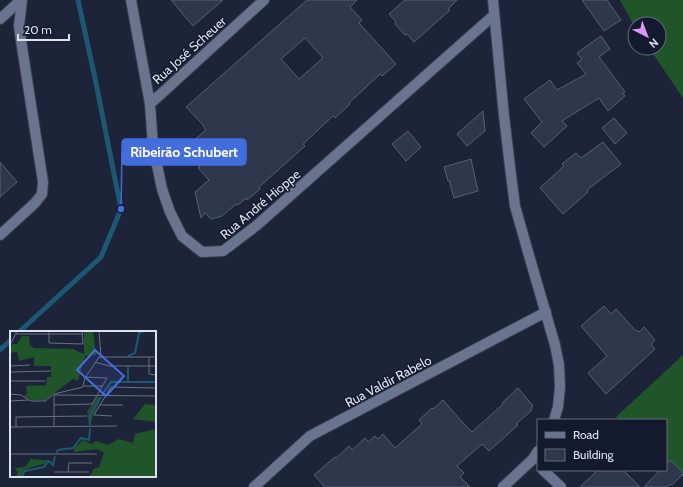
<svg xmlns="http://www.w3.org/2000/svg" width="683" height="487" font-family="Cabin,sans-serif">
<rect width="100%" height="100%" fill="#1d2339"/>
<!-- forest -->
<path fill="#1f5529" d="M620 0H683V98L649 48H659V24H635V28Z
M683 355V477L666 462V420H619L616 417Z"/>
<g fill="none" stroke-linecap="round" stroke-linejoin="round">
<!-- stream -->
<path stroke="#1d5873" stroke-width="5" d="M19 332 101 257 121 209 96 83 78 0
M0 350 11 340"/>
</g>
<!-- building -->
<path fill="#2f374d" stroke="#576079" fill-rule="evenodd" d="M171 0H223L193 26Z
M307 0H357L350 7 362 20 359 23 396 64 382 76 380 74 349 103 350 104 335 118 333 116 303 144 305 146 259 187 260 189 247 200 246 198 238 205 236 204 222 216 211 219 205 213 201 218 195 192 209 180 198 168 200 167 184 149 206 130 203 126H204L186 107ZM305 38 323 58 299 79 281 59Z
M405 0H457L448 9 450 10 414 42 407 34 405 35 395 24 396 22 389 14Z
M582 0H607L621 20 604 31Z
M601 36 610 49 599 57 625 92 623 93 625 96 608 111 599 98 586 106 562 121 567 126 544 147 531 133 542 122 524 99 550 80 557 90 586 74 577 63 582 59 577 53Z
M483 111 485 131 467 146 457 134Z
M614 118 627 133 615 144 602 128Z
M408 131 421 147 406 161 392 144Z
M603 142 621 164 587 190 588 192 563 214 540 188 564 166 562 164 576 153 581 158Z
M471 159 478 191 454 198 449 180 448 181 444 167Z
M0 162 17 182 0 197Z
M604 306 611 314 616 309 636 331 637 330 639 332 644 327 655 340 651 344 655 349 606 394 588 373 607 356 581 326Z
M518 388 533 406 531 408 532 410 516 424 518 425 489 451 482 444 457 466 464 473 460 477 470 487H325L314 475 335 457 336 458 349 446 352 450 365 438 368 442 375 436 378 439 383 434 395 448 422 424 419 420 432 408 433 409 443 400 464 424 472 432 503 404 502 403Z
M670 460 683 472V474L672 485 671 484 667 487H644L660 470H666V464Z
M598 470H623L640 487H580Z"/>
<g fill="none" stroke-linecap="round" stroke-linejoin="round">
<!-- street casing -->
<g stroke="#3a3f51" stroke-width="12">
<path id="street" d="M131 0 150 104 153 146 162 189 170 212 182 236 202 252 223 251 256 226 494 15
M493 0 504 116 511 175 515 206 528 252 555 345 559 365 560 387 558 407 554 420
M0 19 21 0
M150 104 264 0
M0 235 35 203 42 194 43 182 20 34 19 26 22 0
M543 470 561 487
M254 487 310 436 546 312
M503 487 533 459 538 451"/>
</g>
<!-- street -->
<use href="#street" stroke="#6b748e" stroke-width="10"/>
</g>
<g text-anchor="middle" stroke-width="3" stroke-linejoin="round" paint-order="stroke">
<!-- street labels -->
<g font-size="13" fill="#dde2f1" stroke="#131a2e">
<text transform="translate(189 50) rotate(-42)" y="5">Rua José Scheuer</text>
<text transform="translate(260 204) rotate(-40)" y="5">Rua André Hioppe</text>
<text transform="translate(388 381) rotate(-28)" y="5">Rua Valdir Rabelo</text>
</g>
</g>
<!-- overview -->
<g transform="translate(10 331)">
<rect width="146" height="146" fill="#1d2339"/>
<path d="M87 66H92L79 95 77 80Z" fill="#2b482e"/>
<path d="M74 0H83L86 24 75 25 68 50 63 48 35 69H22L14 65 17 63 16 55 36 54 37 46H41V35H24V26L9 30 7 21 0 22 2 13H7L12 5H19L20 14 24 17 63 18 74 23ZM135 73 146 74V91L123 88ZM146 98V146H79L84 138 89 136 94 122 87 118 64 121V117L73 109 81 113 86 110 98 114 109 108 123 112 125 103ZM21 128 43 130 16 138 11 146H6L8 141 4 137 15 136Z" fill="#1f5529"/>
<path fill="none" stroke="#1d5873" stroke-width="2" d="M118 25 125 22 129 2 134 0M118 36V50M92 64 101 51H146M80 94V83L91 66M46 122 48 119 63 117 71 107 79 109 80 97M11 146 15 140 34 136 38 130 43 134 45 125"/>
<path fill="none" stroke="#6a6f83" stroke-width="1" d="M39 0V12L73 13 72 0M89 0 91 26M6 3H73M0 14 7 0M139 26V43L146 44M85 31 99 35H146M0 35 20 34M0 41 41 40M0 50H35M73 55 75 47 89 26H146M73 55H93M0 63 11 64 21 70H35L44 63 73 56M44 64 146 65M44 65V96M0 70 19 69M44 74 82 73 97 47 75 46M89 74H113M102 85 84 84 101 56 146 57M0 96 107 95M6 96V86L77 85M0 123H87M44 141H79M58 141 59 132H82"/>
<path fill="#436cdd" fill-opacity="0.15" stroke="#436cdd" stroke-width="2" d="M85 19 114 45 96 65 67 39Z"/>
<rect width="146" height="146" fill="none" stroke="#dde2f1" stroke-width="2"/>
</g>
<!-- callouts -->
<path fill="none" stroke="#436cdd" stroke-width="1.5" d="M121 209L122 152"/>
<circle fill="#436cdd" stroke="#131a2e" stroke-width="1.5" cx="121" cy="209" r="4"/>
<rect fill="#436cdd" stroke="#436cdd" stroke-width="1.5" x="122" y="139" width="124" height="26" rx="4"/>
<g font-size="14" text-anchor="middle" font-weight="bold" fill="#fff">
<text x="184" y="157">Ribeirão Schubert</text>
</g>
<!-- legend -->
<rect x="537" y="419" width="130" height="52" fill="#131a2e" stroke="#646a7c"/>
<rect x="545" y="432" width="20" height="6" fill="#6b748e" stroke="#646a7c"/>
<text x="573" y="439" font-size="12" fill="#dde2f1">Road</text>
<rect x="545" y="449" width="20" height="12" fill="#2f374d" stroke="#646a7c"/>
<text x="573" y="459" font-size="12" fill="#dde2f1">Building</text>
<!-- north arrow -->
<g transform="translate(647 36) rotate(138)"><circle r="19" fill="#131a2e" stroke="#646a7c"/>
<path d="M0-3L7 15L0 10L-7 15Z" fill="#db99f5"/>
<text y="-6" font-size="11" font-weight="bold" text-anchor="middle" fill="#dde2f1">N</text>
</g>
<!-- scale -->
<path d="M18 34v6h51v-6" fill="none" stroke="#dde2f1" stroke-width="2"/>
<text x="24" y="34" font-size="12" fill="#dde2f1" stroke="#131a2e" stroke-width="3" paint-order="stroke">20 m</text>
</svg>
